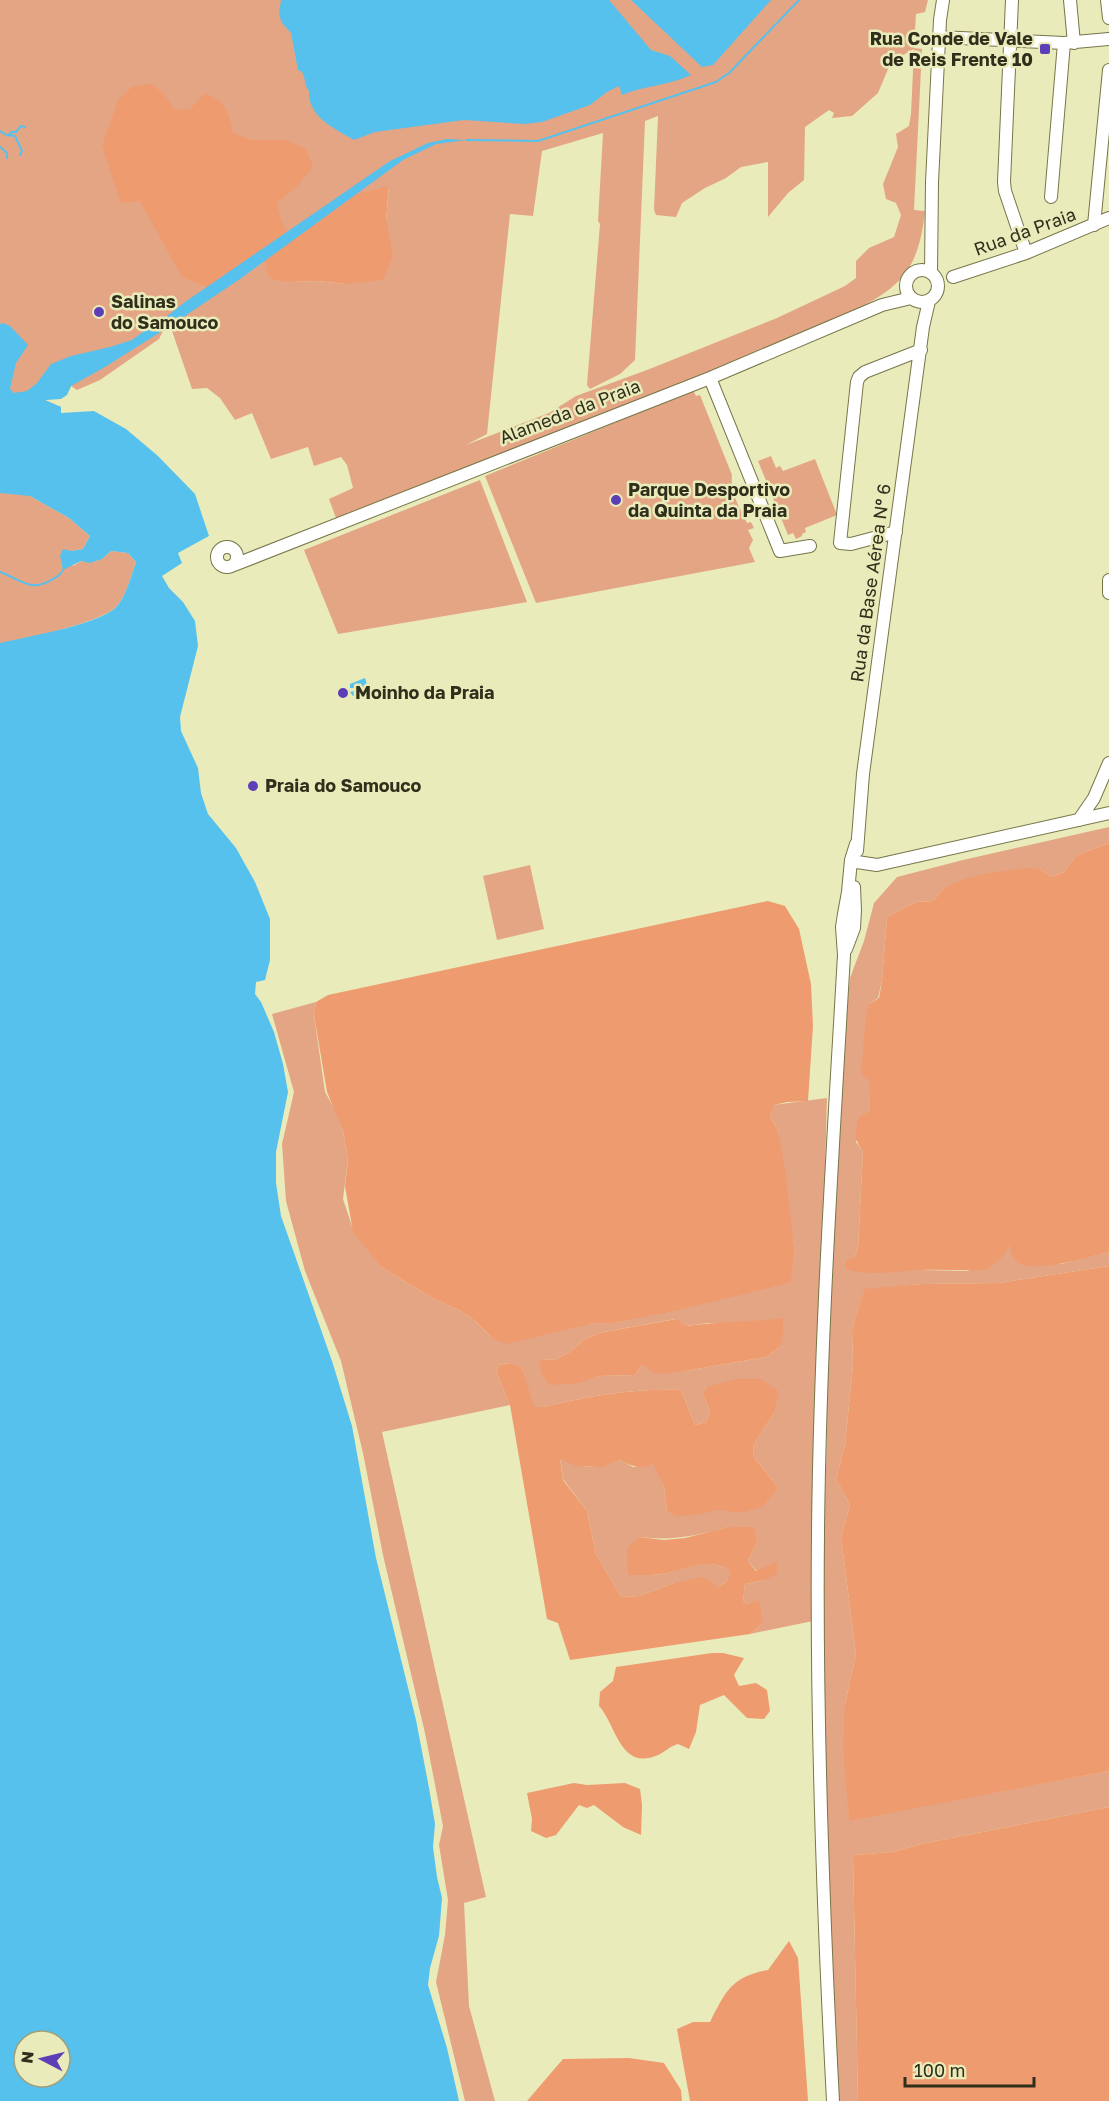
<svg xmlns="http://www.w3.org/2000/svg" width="1109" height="2101" font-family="'Golos Text',sans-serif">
<rect width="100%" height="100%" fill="#eaebba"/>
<!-- green -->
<path fill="#e4a585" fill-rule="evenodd" d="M0 0H928L925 12 916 14 914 48 922 49 914 210 925 211C918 276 897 289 842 317L609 416 336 518 329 499 353 488 347 465 341 457 314 466 308 447 271 459 252 413 235 420 220 398 207 388 192 389 171 328 163 331 159 339 100 380 77 390 71 386C63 403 60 397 45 400L61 407 30 496 69 518 90 536 83 549 71 551 73 566 81 561C94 564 102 560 111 551L128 553 136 562C131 576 127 593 118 605 104 623 24 638 0 644ZM914 49 911 114 909 126 896 134 898 147 883 184 886 199 896 203 901 215 894 237 869 248 856 261V278L845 286 777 318 647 370 576 396 549 413 466 445 487 434 510 214 533 216 542 151 603 133 598 221 600 224 587 385 590 389 620 374 635 360 645 121 658 116 654 210 656 215 676 217 682 203 705 188 726 178 741 167 768 162V217L788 193 804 180 805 127 829 110 834 113 832 118 852 116 878 93 891 62ZM389 187 386 220 346 284 316 281 291 282Z
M692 388 696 396 700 395 732 475C730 493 740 508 747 523L751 522 754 528 748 530 753 540 749 548 755 562 536 603 485 476 690 392Z
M771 456 776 468 780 466 783 471 815 459 837 515 805 528 806 532 802 534V536L796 539 793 533 788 535 758 461Z
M480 480 527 602 338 634 304 550Z
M1109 827V843L1077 855 1064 872 1051 877 1040 869 944 888 933 901 916 902 887 917 882 981 878 998 869 1004 870 1111 856 1142 863 1151 858 1247 855 1257 924 1270 968 1271 1009 1245 1061 1264 1109 1252V1266L998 1283 922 1284 864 1290 852 1330 853 1364 845 1445 836 1479 850 1505 841 1537 856 1654 845 1704 849 1820 1109 1771V1807L921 1844 892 1852 853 1855 858 2101H839L828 1936 821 1625 827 1435 828 1301 838 1114 850 978 864 941 874 903 897 877 963 860Z
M530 865 544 929 497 940 483 876Z
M316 1002 314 1015 325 1092 337 1113 343 1130 348 1160 343 1199 354 1232 381 1267 432 1298 461 1311 475 1321 492 1338 594 1323H614L789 1283 795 1254 778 1130 770 1117 773 1105 827 1098 813 1621 750 1634 763 1623 748 1604 743 1601 745 1584 765 1580 748 1561 757 1542 729 1527C695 1536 674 1541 639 1537L628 1575C643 1575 658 1576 672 1572 695 1566 709 1557 732 1572L727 1581 719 1587 674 1583 639 1596 621 1597 596 1554 587 1511 563 1479 560 1458C583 1470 597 1468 620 1460L633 1467 654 1464 664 1487 667 1511C689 1521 701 1509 721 1510 728 1510 735 1512 741 1513L778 1488 754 1457 753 1446 774 1413 703 1395 710 1411 706 1422 695 1425 681 1390C635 1388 587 1396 543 1407H533L522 1367 508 1363 499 1365 496 1371 510 1405 382 1432 486 1897 464 1903 469 2006 495 2101H465L436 1982 445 1935 448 1900 439 1845 443 1826 425 1733 383 1555 363 1453 341 1361 305 1271 286 1201 282 1144 294 1092 272 1014ZM675 1319 687 1326 708 1323H733L784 1319 780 1347 766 1357 686 1371 642 1365 635 1375 599 1376 579 1382 542 1359 555 1360 570 1352 585 1339 599 1333Z"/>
<!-- forest -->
<path fill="#ee9b6f" d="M151 84 164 94 175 110 190 109 204 94C225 98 229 114 233 133L252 140H286L306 149 313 167 299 184 277 203 281 220 287 232 207 287 182 277 140 201 121 203 102 146 118 100 132 87Z
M389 186 386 220 393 256 383 280 346 284 316 281 291 282 274 280 268 275 264 261 354 195Z
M1109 843V1252C1089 1257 1034 1274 1017 1262 1012 1258 1011 1251 1009 1245L1003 1256 987 1270C965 1271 943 1269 921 1270 898 1271 868 1277 846 1269V1261L855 1257 858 1247 863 1151C853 1138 855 1132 859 1117L870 1111 869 1082 861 1073 866 1016 869 1004 879 998 882 981 887 917 916 902 933 901 944 888 967 878 990 873 1025 868 1040 869 1051 877 1064 872 1077 855Z
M768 901 785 906 799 929 811 984 813 1026 808 1101 787 1102 774 1105 770 1117 778 1130 785 1169 795 1254 790 1283 678 1310 614 1323H594L506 1344 492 1338 475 1321 461 1311 432 1298 381 1267 353 1232 345 1186 348 1160 343 1130 327 1092 314 1015 316 1002 328 995Z
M1109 1266V1771L849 1821 843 1746 845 1704 856 1654 841 1537 850 1505 836 1479 845 1445 853 1364 852 1330 864 1289 922 1284 998 1283Z
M784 1318 783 1337 780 1347 766 1357 686 1371 657 1374 642 1365 635 1375 599 1376 579 1383 550 1385 543 1377 539 1365 542 1359 555 1360 570 1352 585 1339 599 1333 676 1319 687 1326C719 1321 752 1322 784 1318Z
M509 1363 522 1367 534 1407H543C587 1396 635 1388 681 1390L695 1425 706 1422 710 1411 703 1395 707 1387 736 1379H761L779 1392 774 1413 753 1446 754 1457 778 1488 762 1507 741 1513 719 1510 696 1515 677 1516 667 1511 664 1487 653 1464C641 1470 631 1466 620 1460L601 1467 576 1466 560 1459 563 1480 587 1511 596 1554 621 1597 639 1596 674 1583 703 1577 719 1587 727 1581 731 1572C712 1557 693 1567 672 1572 658 1576 642 1575 628 1575L627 1548 639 1537 664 1540 685 1538 729 1527H754L757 1542 748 1561 756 1571 776 1562 778 1573 765 1580 745 1584 743 1601 748 1604 759 1600 763 1623 750 1634 570 1660 558 1623 547 1619 510 1405 496 1371 499 1365Z
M712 1653H723L744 1658 734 1675 739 1686 756 1683 767 1690 770 1711 764 1719 747 1718 724 1695 700 1705 696 1732 689 1749 678 1744C670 1746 665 1752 658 1755 620 1772 616 1724 599 1706L600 1692 613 1681 616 1667Z
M574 1783 587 1785 625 1783 640 1789 642 1805 641 1835 623 1827 594 1805 587 1808 579 1805 556 1835 546 1838 531 1831 532 1819 527 1793Z
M1109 1807V2101H858L853 1855 892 1852 921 1844Z
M789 1941 798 1958 808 2101H690L677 2029 693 2022H710C725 1992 732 1976 768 1970Z
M629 2058 664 2063 681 2090 682 2101H527L563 2059Z"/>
<!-- water -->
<path fill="#56c1ed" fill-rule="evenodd" d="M281 0H609L651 50 670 56 691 75C668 86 645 85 622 95L619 86 607 92 590 105 542 122 524 124 464 120 375 132 354 140C334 128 308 117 309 91 304 85 306 79 302 72L298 70 291 33 282 23 279 14Z
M631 0H771L713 65 702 67Z
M447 139 466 140 436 144 403 160 240 279 170 326 166 317 185 302 390 161 428 143Z
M158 321 162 331 105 367 71 386 67 395 61 399 45 400 61 407V413L94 411 126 429 158 456 195 494 209 536 178 553 182 563 162 576 169 588 183 602 195 621 198 646 180 717 181 731 198 768 201 793 208 814 236 848 255 882 270 919V960L265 980 256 982 255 994 261 1002 274 1032 283 1064 288 1092 276 1152V1183L281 1216 332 1361 352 1426 376 1558 416 1720 429 1788 435 1824 433 1847 437 1877 442 1898 439 1936 430 1968 428 1985 447 2048 459 2101H0V643C25 637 104 624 118 605 127 593 131 576 136 562L128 553 111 551 102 559 90 563 81 561 63 570 60 556 63 549 71 551 83 549 90 536 69 518 30 496 0 493V324L3 323 10 326 28 345 16 363 10 389 14 393 27 391 37 383 51 364 71 356 110 347 132 340ZM24 2041H60V2077H24Z
M365 678 368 687 358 691 356 696H353L350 692 354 691V688H350V684Z"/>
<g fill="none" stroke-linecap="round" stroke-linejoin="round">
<!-- stream -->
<path stroke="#56c1ed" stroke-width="2" d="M0 131 8 136 11 132H16L21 126 25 127
M9 135 15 136 22 151 20 155
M466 140 538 141 716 82 729 73 799 0
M0 147 7 153V158
M0 572C22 580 30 593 53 579 58 576 61 575 63 570"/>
<!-- minor casing -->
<g stroke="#767649" stroke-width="14">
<path id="minor" d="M1012 0 1004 182 1005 191 1026 253
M1070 0 1074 43
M1107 0 1109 18
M939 37 1064 43 1109 39
M1051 197 1064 43
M1094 225 1109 70
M906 286a16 16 0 1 1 32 0a16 16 0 1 1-32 0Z
M931 273 932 182 940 20 943 0
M953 277 1026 253 1109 218
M710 378 780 551 810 546
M896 532 851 544 840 543 857 382 859 377 865 372 921 350
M217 557a10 10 0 1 1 20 0a10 10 0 1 1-20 0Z
M234 565 710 378 882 305 911 298
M1109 580V593
M1079 820 1094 798 1109 763
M857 851 863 774 923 327 929 301
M857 862 877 865 1109 813
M846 949 854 928 855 910 854 887
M833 2101C823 1911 816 1721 818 1531 820 1339 833 1147 844 955L842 927 844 914 848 892 851 860 856 844"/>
</g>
<!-- minor -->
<use href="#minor" stroke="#fff" stroke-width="12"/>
</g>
<!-- markers -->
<g fill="#5c3fb7" stroke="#eaebba" stroke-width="2">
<rect x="1039" y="43" width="12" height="12" rx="3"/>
<circle cx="99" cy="312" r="6"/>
<circle cx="616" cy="500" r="6"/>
<circle cx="343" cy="693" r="6"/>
<circle cx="253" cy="786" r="6"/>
</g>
<g text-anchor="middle" stroke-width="5" stroke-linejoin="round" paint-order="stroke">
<!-- poi labels -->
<g font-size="18" font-weight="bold" fill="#2f2f1c" stroke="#eaebba" text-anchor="start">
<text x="1033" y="45" text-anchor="end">Rua Conde de Vale<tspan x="1033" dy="21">de Reis Frente 10</tspan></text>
<text x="111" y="308">Salinas<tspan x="111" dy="21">do Samouco</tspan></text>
<text x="628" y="496">Parque Desportivo<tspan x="628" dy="21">da Quinta da Praia</tspan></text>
<text x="355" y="699">Moinho da Praia</text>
<text x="265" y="792">Praia do Samouco</text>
</g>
<!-- street labels -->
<g font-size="18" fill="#2f2f1c" stroke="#eaebba">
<text transform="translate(1025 232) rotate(-20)" y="6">Rua da Praia</text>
<text transform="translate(570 412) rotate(-21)" y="6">Alameda da Praia</text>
<text transform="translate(871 583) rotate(-82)" y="6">Rua da Base Aérea Nº 6</text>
</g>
</g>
<!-- north arrow -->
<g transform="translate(42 2059) rotate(277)"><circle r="28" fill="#eaebba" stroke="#9fa07b" stroke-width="1.5"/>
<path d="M0-4.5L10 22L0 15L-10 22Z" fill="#5c3fb7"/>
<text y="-9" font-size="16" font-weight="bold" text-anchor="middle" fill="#2f2f1c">N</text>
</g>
<!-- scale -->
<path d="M905 2077v9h129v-9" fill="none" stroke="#2f2f1c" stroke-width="3"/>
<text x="914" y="2077" font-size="18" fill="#2f2f1c" stroke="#eaebba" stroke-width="4.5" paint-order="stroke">100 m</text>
</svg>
